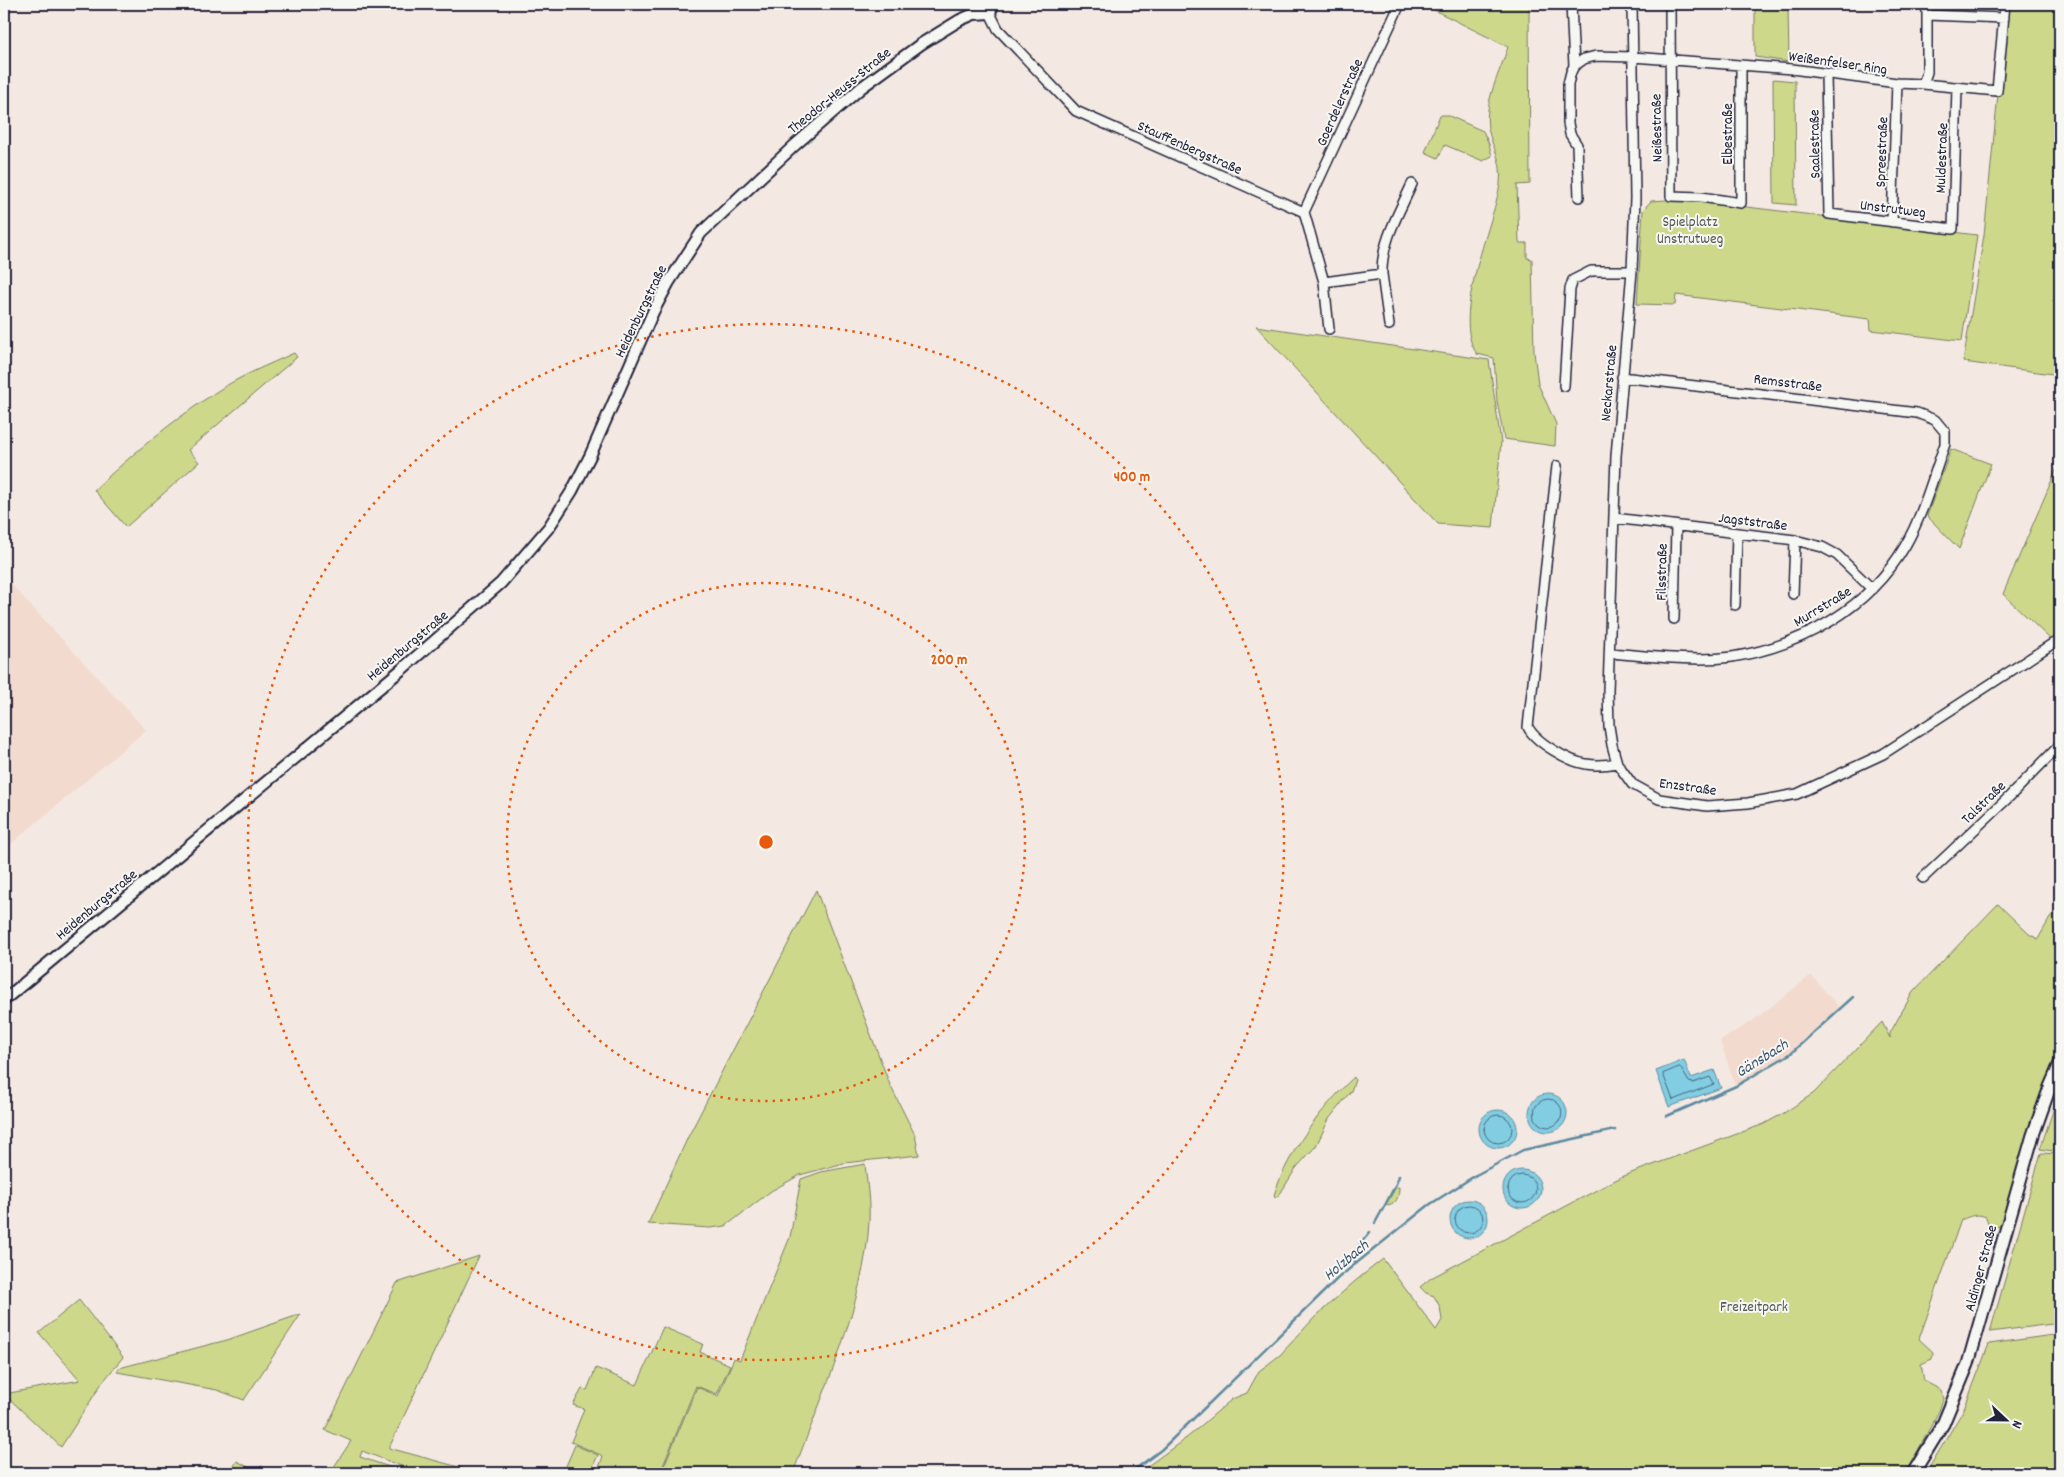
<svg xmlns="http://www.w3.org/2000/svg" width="2064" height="1477" font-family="Dekko,sans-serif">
<rect width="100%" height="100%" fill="#f4e9e2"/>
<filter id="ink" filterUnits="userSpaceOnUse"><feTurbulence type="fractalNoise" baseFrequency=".02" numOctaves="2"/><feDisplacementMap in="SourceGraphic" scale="10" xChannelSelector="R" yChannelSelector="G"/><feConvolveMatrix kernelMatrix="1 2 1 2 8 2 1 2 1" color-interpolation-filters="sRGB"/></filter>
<g filter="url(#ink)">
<!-- built -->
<path fill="#f2dace" d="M11 584 146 730 4 850V588Z
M1811 975 1840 1008 1790 1053 1735 1085 1720 1041 1754 1020Z"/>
<!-- green -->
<path fill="#cdd88b" stroke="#787d63" d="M1422 4H1529L1530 184 1517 185 1519 243H1527V258L1532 259 1534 352 1538 384 1556 424 1555 446 1504 439 1497 401 1494 358 1477 354C1450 317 1493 228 1500 184 1503 158 1492 149 1488 128 1484 101 1500 72 1508 47Z
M1755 4H1788L1789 62 1755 57Z
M2007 4H2060V302L2052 301 2060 303V375L1963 362 1984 235Z
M1773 79 1795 81 1796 205 1774 203Z
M1440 115H1447L1483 131 1489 144 1492 156 1483 161 1445 145 1438 158 1425 152Z
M1681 199 1977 235 1962 341 1871 330 1870 319 1676 295 1675 305 1637 304 1643 210 1651 201Z
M1256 326 1489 360 1501 442 1493 528 1438 524Z
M294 353 297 357 188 450 199 462 126 527 94 490C132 454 172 421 216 392 240 376 268 365 294 353Z
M1951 449 1991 464 1959 549 1927 516Z
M2060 461V638L2052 641 2003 594Z
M816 890 890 1085 915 1135 919 1155 844 1163 800 1175 771 1191 726 1226 710 1228 648 1224 688 1137Z
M1998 904 2029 934 2038 939 2050 918 2060 905V1045L2043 1086 2001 1227 1989 1226 1986 1217C1977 1213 1970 1216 1961 1220L1919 1339 1933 1352 1932 1359 1921 1364 1924 1381 1941 1390 1943 1399 1939 1411 1906 1473H1138L1189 1436 1232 1399 1247 1393 1259 1371 1280 1355 1315 1317 1354 1282 1383 1259 1436 1330 1442 1320 1440 1307 1434 1296 1426 1293 1420 1287 1431 1278 1623 1176 1764 1124 1784 1113 1814 1093 1882 1022 1890 1038V1033L1913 992Z
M1354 1077 1355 1080 1351 1091 1329 1119 1316 1146 1296 1168 1280 1194 1275 1198 1274 1195C1288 1152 1321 1108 1354 1077Z
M2058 1096H2060V1152L2040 1149Z
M2041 1153 2060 1154V1323L1990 1332Z
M865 1164C867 1183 870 1203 869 1222 865 1303 821 1397 793 1473H661L697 1387 718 1396 734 1358 740 1360 790 1237 801 1179 821 1172Z
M1399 1187C1399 1196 1397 1204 1388 1206L1386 1202 1393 1188Z
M479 1256 389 1448 481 1473H419L362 1451 360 1457 407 1473H330L351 1441 325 1430 397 1283Z
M79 1300 123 1357 102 1383 61 1447 4 1394 80 1380 39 1333Z
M301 1314 244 1400 217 1390 117 1372 119 1368 227 1340Z
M663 1327 703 1344 700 1352 730 1365 717 1394 696 1386 660 1473H597L603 1456 571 1442 584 1409 573 1405 582 1389 587 1390 596 1368 637 1385Z
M2060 1334V1473H1926L1964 1409 1989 1344Z
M575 1445 598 1455 590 1473H563Z
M237 1461 257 1472 261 1466 266 1469 263 1473H229Z"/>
<!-- water -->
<path fill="#82cde2" stroke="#5c899f" d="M1684 1060 1691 1078 1714 1070 1721 1088 1669 1107 1656 1071Z
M1529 1113a19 19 0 1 1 38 0a19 19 0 1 1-38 0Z
M1479 1129a19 19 0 1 1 38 0a19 19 0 1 1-38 0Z
M1503 1189a19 19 0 1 1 38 0a19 19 0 1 1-38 0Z
M1450 1219a19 19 0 1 1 38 0a19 19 0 1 1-38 0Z"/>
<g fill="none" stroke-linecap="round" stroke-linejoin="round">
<!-- shore -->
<path stroke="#48667e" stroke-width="1" d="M1680 1067 1689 1082 1693 1083 1710 1077 1714 1084 1673 1100 1663 1074Z
M1534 1113a14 14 0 1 1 28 0a14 14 0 1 1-28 0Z
M1484 1129a14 14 0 1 1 28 0a14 14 0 1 1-28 0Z
M1508 1189a14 14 0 1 1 28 0a14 14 0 1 1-28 0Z
M1455 1219a14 14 0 1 1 28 0a14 14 0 1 1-28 0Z"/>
<!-- stream -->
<path stroke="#5c899f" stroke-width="2.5" d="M1667 1116 1736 1086 1790 1054 1853 997
M1375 1223 1394 1189 1399 1176
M1357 1263 1353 1259 1354 1254 1360 1244 1370 1232
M1130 1473 1161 1450 1190 1422 1338 1278 1429 1205 1476 1175 1523 1150 1615 1130"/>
<!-- minor casing -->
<g stroke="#22223b" stroke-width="12">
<path id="minor" d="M1571 4 1574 66
M1632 4 1635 198 1632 271 1616 456 1608 691 1609 726 1612 745 1617 763 1632 784 1659 799 1707 806 1748 803 1797 794 1883 754 2052 644 2060 641
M1670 4 1671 196 1701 197 1741 203V65
M990 13 998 29 1076 111 1304 212 1324 282 1329 329
M1927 15 2004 18
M1826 75 1829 214 1953 229 1957 87
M1923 84 1997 91 2005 4
M1579 197 1577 145 1570 134 1568 123V84L1571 72 1574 66 1584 59 1596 56 1633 57 1792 69 1897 83 1923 84 1927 72V4
M1304 212 1400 4
M1892 222 1897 83
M1382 274C1381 242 1399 213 1412 184
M1324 282 1382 274 1389 325
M1564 386 1570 289 1573 280 1591 271H1632
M1557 466 1528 727C1535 742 1570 762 1586 764 1597 766 1607 765 1617 763
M1614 518 1795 540 1822 547 1837 555 1872 589
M1793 594 1795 540
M1735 605 1737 533
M1674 619 1676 526
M1611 653C1648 656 1695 662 1732 657 1802 646 1869 608 1905 546 1923 515 1933 477 1945 444V432L1935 420 1917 413 1622 377
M1923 878 2009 797 2060 745"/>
</g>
<!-- tertiary casing -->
<g stroke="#22223b" stroke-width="14">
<path id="tertiary" d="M4 1000 401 670 501 583 549 527 572 491 590 456 653 312 669 282 701 233 795 145 862 87 921 44 960 20 974 14 990 13 993 4"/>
</g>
<!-- secondary casing -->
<g stroke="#22223b" stroke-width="15">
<path id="secondary" d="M1913 1473 1943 1424 1968 1364 2033 1135 2050 1087 2060 1064"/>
</g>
<!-- minor -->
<use href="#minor" stroke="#f6f6f2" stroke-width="9"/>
<!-- tertiary -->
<use href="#tertiary" stroke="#f6f6f2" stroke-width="10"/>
<!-- secondary -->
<use href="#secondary" stroke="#f6f6f2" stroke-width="11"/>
</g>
</g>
<!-- distance rings -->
<g fill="none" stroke="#e8590c" stroke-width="2.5" stroke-dasharray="2.5 5">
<circle cx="766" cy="842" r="259"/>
<circle cx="766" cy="842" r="518"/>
</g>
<g text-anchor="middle" stroke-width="4" stroke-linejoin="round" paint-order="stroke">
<!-- street labels -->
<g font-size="15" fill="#22223b" stroke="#f6f6f2">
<text transform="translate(1838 62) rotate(8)" y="5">Weißenfelser Ring</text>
<text transform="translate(839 90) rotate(-39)" y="5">Theodor-Heuss-Straße</text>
<text transform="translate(1339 102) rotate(-66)" y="5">Goerdelerstraße</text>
<text transform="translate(1656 128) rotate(-91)" y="5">Neißestraße</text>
<text transform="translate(1727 134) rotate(-90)" y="5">Elbestraße</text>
<text transform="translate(1814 144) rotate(-91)" y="5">Saalestraße</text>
<text transform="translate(1190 147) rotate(24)" y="5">Stauffenbergstraße</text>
<text transform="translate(1881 152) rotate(-88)" y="5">Spreestraße</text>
<text transform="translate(1941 158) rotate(-88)" y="5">Muldestraße</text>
<text transform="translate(1893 208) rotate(7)" y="5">Unstrutweg</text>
<text transform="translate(640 311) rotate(-64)" y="5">Heidenburgstraße</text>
<text transform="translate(1788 382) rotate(7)" y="5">Remsstraße</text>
<text transform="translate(1608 383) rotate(-85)" y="5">Neckarstraße</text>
<text transform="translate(1753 521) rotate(7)" y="5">Jagststraße</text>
<text transform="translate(1661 572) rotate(-89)" y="5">Filsstraße</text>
<text transform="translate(1822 606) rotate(-31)" y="5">Murrstraße</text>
<text transform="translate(407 645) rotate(-40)" y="5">Heidenburgstraße</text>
<text transform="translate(1688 786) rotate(8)" y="5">Enzstraße</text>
<text transform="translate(1983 802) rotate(-44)" y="5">Talstraße</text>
<text transform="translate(96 904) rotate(-40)" y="5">Heidenburgstraße</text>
<text transform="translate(1980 1268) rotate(-75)" y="5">Aldinger Straße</text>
</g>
<!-- park labels -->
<g font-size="15" fill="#555953" stroke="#f6f6f2">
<text x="1690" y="226">Spielplatz<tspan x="1690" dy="17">Unstrutweg</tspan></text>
<text x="1754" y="1311">Freizeitpark</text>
</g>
<!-- water labels -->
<g font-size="16" font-style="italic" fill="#3f556d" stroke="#f6f6f2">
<text transform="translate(1761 1057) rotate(-32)" y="6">Gänsbach</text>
<text transform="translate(1345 1259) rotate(-40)" y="6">Holzbach</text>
</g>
</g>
<circle cx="766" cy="842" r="8" fill="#e8590c" stroke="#f6f6f2" stroke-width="2.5"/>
<g font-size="15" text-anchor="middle" font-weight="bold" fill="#e8590c" stroke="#f6f6f2" stroke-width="4" stroke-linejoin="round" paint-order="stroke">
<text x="1132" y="481">400 m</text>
<text x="949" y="664">200 m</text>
</g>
<!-- margin -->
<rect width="2064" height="1477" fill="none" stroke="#f6f6f2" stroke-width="20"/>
<rect x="10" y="10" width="2044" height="1457" fill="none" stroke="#22223b" stroke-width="2" filter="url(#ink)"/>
<!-- north arrow -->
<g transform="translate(2006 1420) rotate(112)" stroke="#f6f6f2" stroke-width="4" paint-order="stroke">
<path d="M0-4L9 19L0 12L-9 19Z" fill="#22223b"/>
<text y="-8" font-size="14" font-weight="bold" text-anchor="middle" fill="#22223b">N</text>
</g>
</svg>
